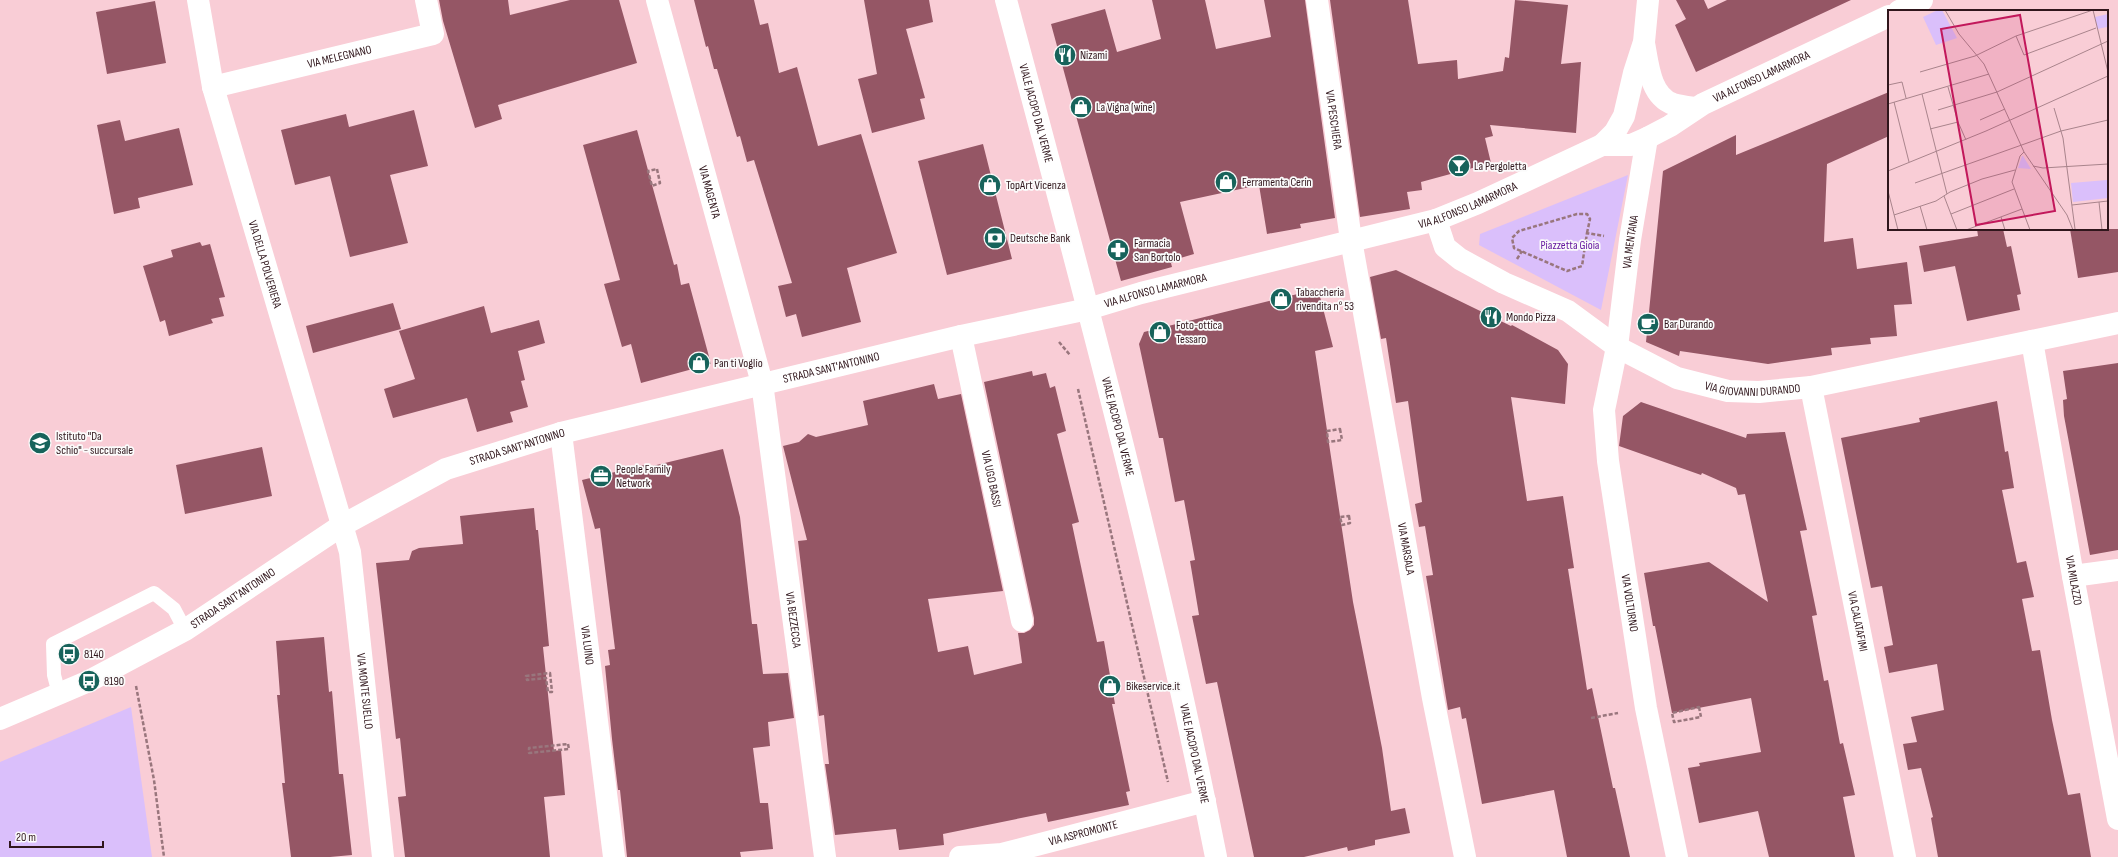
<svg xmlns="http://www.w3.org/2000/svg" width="2118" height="857" font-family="'Sofia Sans Condensed',sans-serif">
<rect width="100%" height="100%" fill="#f9cdd6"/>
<!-- green -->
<path fill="#dabffb" d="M1628 175 1601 310 1479 245 1480 234Z
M131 707 152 857H0V762Z"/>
<!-- building -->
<path fill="#955665" d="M439 0H508L510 15 570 0H619L637 63 498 105 502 119 475 128 443 21Z
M694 0H754L760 25 768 23 779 73 797 67 818 146 861 134 897 253 847 268 861 322 802 337 796 314 786 317 778 286 792 283 754 160 747 162 740 136 737 137 717 69H714L708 46 706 47Z
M864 0H929L933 22 906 29 925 98 920 99 925 119 872 133 858 79 877 74Z
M1152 0H1205L1216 49 1271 37 1264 0H1305L1335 218 1300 224 1301 228 1267 234 1259 185 1180 202 1194 254 1177 259V261L1171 263 1172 267 1121 281 1051 24 1105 9 1117 52 1161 39Z
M1330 0H1408L1418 64 1457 60 1458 79 1503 71 1505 57 1509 58 1515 0 1568 5 1561 64 1581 62 1576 133 1490 125 1493 136 1485 138 1491 163 1421 182 1422 190 1407 192 1410 209 1360 217Z
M1676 0H1704L1708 9 1727 0H1851L1696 72 1675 25 1686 19Z
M155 1 166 63 107 74 96 12Z
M1889 92V136L1827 164 1824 242 1853 238 1857 269 1907 262 1912 304 1894 305 1897 336 1870 338 1871 344 1831 348 1832 355 1768 364 1680 351 1679 356 1646 342 1663 171 1736 135V155Z
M414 110 428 166 390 175 408 243 350 257 330 176 295 185 281 130 346 114 349 127Z
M120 120 125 141 179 128 193 185 138 198 140 208 114 214 97 125Z
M637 130 674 265 677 264 681 285 689 283 711 364 641 383 631 344 622 347 604 284 620 280 583 145Z
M983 144 1012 259 947 275 918 161Z
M1977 229H2003L2007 247 2011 246 2021 294 2017 295 2020 310 1967 321 1955 266 1924 272 1919 246 1978 236Z
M2070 229H2118V272L2078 278Z
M200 242 202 246 210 244 225 297 219 298 224 316 211 319 213 323 169 336 165 320 160 322 143 266 173 257 171 250Z
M1396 270 1511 326 1512 325 1558 350 1568 364 1565 404 1511 397 1527 501 1563 496 1574 568 1568 569 1587 690 1592 688 1613 788H1615L1630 857H1567L1554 790 1482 804 1466 718 1462 719 1460 707 1448 710 1426 576 1433 575 1425 526 1419 527 1415 504 1422 502 1408 401 1396 403 1386 338 1381 339 1370 277Z
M1318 289 1333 347 1315 351 1353 602 1382 748 1391 811 1405 808 1410 833 1375 840V845L1348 851 1347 847 1304 857H1254L1217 682 1206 684 1192 616 1199 615 1190 561 1195 560 1184 500 1175 502 1163 438H1159L1139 344 1144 332Z
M393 303 401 329 313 353 306 326Z
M484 306 491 333 539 320 545 343 518 351 525 380 521 381 528 407 510 412 513 422 477 432 467 398 393 418 384 389 415 379 399 331Z
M2118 363V550L2090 555 2064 416 2063 400 2067 399 2063 371Z
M1032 371 1033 376 1046 373 1050 388 1055 386 1066 431 1057 434 1079 522 1072 524 1097 642 1104 641 1115 704H1112L1130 791 1126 792 1129 805 1048 822 1046 813 943 834 944 845 899 850 896 829 835 835 825 764H829L824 715 819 716 798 541 807 540 783 446 799 442 808 434 816 437 868 425 863 401 934 384 938 399 961 394 1003 591 928 599 938 652 968 646 974 675 1022 663 1018 633H1024L1030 630 1034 625V618L984 382Z
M1997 401 2005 452 2008 451 2014 488 2002 490 2017 563 2026 561 2034 597 2022 599 2032 651 2040 650 2052 720 2068 795 2080 793 2091 857H1938L1931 818 1933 817 1921 768 1908 770 1903 744 1917 742 1911 717 1944 710 1937 664 1889 673 1884 647 1893 645 1882 586 1871 588 1841 438 1920 422 1919 418Z
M1641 402 1746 438 1747 434 1785 432 1807 530 1800 531 1817 615 1812 616 1824 681 1828 680 1840 744 1843 743 1855 795 1843 797 1855 857H1769L1758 811 1699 823 1688 768 1700 766 1699 763 1761 752 1751 698 1672 713 1655 626H1653L1644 573 1709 562 1768 602 1745 494 1738 495 1736 488 1702 473 1701 475 1619 446 1623 416Z
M262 447 272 496 185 514 176 465Z
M723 449 740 517 752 624H757L763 674 788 673 794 718 768 722 770 746 753 748 760 803H768L773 849 740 852 741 857H627L620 790H618L612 739 605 666 610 665 608 650 615 649 600 528 595 529 582 480 644 465V468Z
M534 508 536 530H538L549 646 543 647 554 751 561 750 565 795 544 797 550 857H405L398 797 406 796 400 738 396 739 376 563 409 560 412 551 419 548 463 544 460 516Z
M324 637 329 692 332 691 339 774H343L352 855 330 857H291L282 783H285L277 695H280L276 641Z"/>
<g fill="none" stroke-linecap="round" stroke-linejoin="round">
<!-- path -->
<path stroke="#99767d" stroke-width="2.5" stroke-dasharray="4 2" stroke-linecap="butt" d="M657 169 660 183 652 186 648 171Z
M1587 233 1590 219 1587 214H1577L1519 231 1512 238 1514 248 1567 271 1582 266 1587 233 1604 236
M1517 259 1522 251
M1059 342 1070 355
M1078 389 1168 782
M1340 429 1342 440 1328 442 1327 431Z
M1349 516 1350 523 1342 525 1340 517Z
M550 673 552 692H548L546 678 527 680 526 676Z
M136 686 154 780 164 857
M1699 707 1701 717 1674 722 1672 713Z
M1591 718 1618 713
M568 744 569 749 529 753V748Z"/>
<!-- service -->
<path stroke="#fff" stroke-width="14" d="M59 694 54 675 53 644 154 593 174 609 185 630"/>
<!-- pedestrian -->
<path stroke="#fff" stroke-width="22" id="s1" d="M1617 347 1630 240 1647 138"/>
<!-- minor -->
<g stroke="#fff" stroke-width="22">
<path id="s2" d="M198 0 213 87 350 552 383 857"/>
<path id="s3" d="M657 0 762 383 825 857"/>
<path id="s4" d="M1317 0 1351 240 1433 698 1465 857"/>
<path d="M1899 11 1922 0"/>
<path d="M1644 43C1648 64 1650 96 1673 104 1680 106 1688 107 1695 108"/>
<path id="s5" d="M213 87 433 34 426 0"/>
<path d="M1602 145 1615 132 1624 116 1634 73 1644 42 1648 0"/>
<path id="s6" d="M1436 220 1445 247 1460 259 1504 283 1568 311 1617 347 1677 378 1728 391 1759 392 1811 387 2118 323"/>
<path id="s7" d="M1088 309 1141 293 1436 220 1478 203 1602 145H1631L1647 138 1670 126 1703 104 1889 16"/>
<path id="s8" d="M961 336 1022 621"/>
<path id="s9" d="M2032 341 2073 576 2118 819"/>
<path id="s10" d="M1617 347 1604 410 1608 461 1646 708 1677 857"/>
<path id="s11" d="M1811 387 1905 857"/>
<path id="s12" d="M561 433 614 857"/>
<path d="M2073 576 2118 570"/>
<path id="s13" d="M960 857 1002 854 1205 801"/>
</g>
<!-- secondary -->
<path stroke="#fff" stroke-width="22" id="s14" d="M0 719 89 681 185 630 341 526 446 469 561 433 961 336 1088 309"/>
<!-- primary -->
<path stroke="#fff" stroke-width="22" id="s15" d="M1006 0C1082 284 1159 568 1216 857"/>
</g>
<!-- icons -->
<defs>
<g id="restaurant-disc" transform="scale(1.15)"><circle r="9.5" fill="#17635b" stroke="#fbfbfb"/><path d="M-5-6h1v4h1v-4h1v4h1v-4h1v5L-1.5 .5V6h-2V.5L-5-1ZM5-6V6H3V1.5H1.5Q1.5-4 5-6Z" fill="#fff"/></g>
<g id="shop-disc" transform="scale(1.15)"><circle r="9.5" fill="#17635b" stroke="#fbfbfb"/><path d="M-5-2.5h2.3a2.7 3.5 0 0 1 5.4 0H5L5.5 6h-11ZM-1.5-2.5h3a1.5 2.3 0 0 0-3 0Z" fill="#fff"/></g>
<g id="bar-disc" transform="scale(1.15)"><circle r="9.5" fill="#17635b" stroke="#fbfbfb"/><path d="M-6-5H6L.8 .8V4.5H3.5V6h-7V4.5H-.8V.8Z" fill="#fff"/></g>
<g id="bank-disc" transform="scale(1.15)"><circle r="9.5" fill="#17635b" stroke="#fbfbfb"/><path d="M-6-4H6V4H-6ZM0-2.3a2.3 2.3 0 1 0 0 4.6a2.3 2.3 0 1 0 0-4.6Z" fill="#fff"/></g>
<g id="pharmacy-disc" transform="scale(1.15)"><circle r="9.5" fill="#17635b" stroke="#fbfbfb"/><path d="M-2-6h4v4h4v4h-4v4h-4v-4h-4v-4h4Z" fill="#fff"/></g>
<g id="cafe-disc" transform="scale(1.15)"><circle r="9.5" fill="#17635b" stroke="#fbfbfb"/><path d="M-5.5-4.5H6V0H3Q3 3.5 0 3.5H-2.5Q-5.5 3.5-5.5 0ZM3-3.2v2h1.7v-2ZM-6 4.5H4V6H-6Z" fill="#fff"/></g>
<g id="school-disc" transform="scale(1.15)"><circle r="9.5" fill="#17635b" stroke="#fbfbfb"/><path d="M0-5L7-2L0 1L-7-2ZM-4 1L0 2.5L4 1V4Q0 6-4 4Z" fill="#fff"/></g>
<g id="office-disc" transform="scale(1.15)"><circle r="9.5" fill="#17635b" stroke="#fbfbfb"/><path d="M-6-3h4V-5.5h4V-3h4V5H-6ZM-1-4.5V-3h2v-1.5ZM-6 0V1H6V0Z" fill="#fff"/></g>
<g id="bus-disc" transform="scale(1.15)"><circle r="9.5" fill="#17635b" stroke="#fbfbfb"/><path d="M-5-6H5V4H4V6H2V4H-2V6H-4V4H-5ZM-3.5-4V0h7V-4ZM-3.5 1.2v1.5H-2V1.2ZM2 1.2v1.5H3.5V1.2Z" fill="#fff"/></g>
</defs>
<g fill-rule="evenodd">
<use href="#restaurant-disc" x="1065" y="55"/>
<use href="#shop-disc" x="1081" y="107"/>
<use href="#bar-disc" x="1459" y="166"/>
<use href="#shop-disc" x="1226" y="182"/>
<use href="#shop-disc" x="990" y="185"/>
<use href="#bank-disc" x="995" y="238"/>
<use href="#pharmacy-disc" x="1118" y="250"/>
<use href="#shop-disc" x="1281" y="299"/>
<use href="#restaurant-disc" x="1491" y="317"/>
<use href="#cafe-disc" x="1648" y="324"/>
<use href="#shop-disc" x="1160" y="332"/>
<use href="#shop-disc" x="699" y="363"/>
<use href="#school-disc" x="40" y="443"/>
<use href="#office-disc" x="601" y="476"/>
<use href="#bus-disc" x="69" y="654"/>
<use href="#bus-disc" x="89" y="681"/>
<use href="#shop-disc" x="1110" y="686"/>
</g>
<g text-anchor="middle" stroke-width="3.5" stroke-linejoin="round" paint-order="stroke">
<!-- poi labels -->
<g font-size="12" fill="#30161c" stroke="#fbfbfb" text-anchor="start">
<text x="1080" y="59">Nizami</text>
<text x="1096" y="111">La Vigna (wine)</text>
<text x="1474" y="170">La Pergoletta</text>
<text x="1242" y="186">Ferramenta Cerin</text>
<text x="1006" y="189">TopArt Vicenza</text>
<text x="1010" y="242">Deutsche Bank</text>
<text x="1134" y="247">Farmacia<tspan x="1134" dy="14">San Bortolo</tspan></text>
<text x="1296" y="296">Tabaccheria<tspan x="1296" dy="14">rivendita n° 53</tspan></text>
<text x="1506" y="321">Mondo Pizza</text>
<text x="1664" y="328">Bar Durando</text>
<text x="1176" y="329">Foto-ottica<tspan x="1176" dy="14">Tessaro</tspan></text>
<text x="714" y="367">Pan ti Voglio</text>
<text x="56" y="440">Istituto "Da<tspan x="56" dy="14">Schio" - succursale</tspan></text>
<text x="616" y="473">People Family<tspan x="616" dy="14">Network</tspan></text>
<text x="84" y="658">8140</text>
<text x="104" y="685">8190</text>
<text x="1126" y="690">Bikeservice.it</text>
</g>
<!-- street labels -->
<g font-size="12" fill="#30161c" stroke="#fbfbfb">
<text dy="4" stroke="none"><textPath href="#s5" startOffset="130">VIA MELEGNANO</textPath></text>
<text dy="4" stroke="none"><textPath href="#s7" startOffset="718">VIA ALFONSO LAMARMORA</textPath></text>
<text dy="4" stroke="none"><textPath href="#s15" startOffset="117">VIALE JACOPO DAL VERME</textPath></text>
<text dy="4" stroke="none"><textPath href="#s4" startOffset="121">VIA PESCHIERA</textPath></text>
<text dy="4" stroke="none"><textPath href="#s3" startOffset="199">VIA MAGENTA</textPath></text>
<text dy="4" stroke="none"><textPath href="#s7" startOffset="394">VIA ALFONSO LAMARMORA</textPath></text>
<text dy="4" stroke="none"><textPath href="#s1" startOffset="106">VIA MENTANA</textPath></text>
<text dy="4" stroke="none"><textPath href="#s2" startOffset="273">VIA DELLA POLVERIERA</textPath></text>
<text dy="4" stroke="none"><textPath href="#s7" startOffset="70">VIA ALFONSO LAMARMORA</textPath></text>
<text dy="4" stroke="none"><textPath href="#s14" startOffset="911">STRADA SANT'ANTONINO</textPath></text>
<text dy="4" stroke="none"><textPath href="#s6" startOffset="373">VIA GIOVANNI DURANDO</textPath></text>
<text dy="4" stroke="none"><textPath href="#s15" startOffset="441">VIALE JACOPO DAL VERME</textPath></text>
<text dy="4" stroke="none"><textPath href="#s14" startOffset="587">STRADA SANT'ANTONINO</textPath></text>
<text dy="4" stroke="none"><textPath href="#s8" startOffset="146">VIA UGO BASSI</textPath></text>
<text dy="4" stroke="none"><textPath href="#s4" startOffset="556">VIA MARSALA</textPath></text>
<text dy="4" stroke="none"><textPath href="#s9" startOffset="243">VIA MILAZZO</textPath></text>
<text dy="4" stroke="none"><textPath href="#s14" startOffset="263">STRADA SANT'ANTONINO</textPath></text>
<text dy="4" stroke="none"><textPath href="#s10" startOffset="259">VIA VOLTURNO</textPath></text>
<text dy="4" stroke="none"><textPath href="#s3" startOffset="636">VIA BEZZECCA</textPath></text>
<text dy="4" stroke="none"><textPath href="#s11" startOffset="239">VIA CALATAFIMI</textPath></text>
<text dy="4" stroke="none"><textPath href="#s12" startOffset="214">VIA LUINO</textPath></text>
<text dy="4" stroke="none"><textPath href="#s2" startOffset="713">VIA MONTE SUELLO</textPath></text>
<text dy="4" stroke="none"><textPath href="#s15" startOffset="777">VIALE JACOPO DAL VERME</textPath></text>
<text dy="4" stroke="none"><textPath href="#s13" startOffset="126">VIA ASPROMONTE</textPath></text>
</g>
<!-- park labels -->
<g font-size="12" fill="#66199f" stroke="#fbfbfb">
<text x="1570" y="249">Piazzetta Gioia</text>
</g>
</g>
<!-- overview -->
<g transform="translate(1888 10)">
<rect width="220" height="220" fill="#f9cdd6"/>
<path d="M50 0H54L69 28 48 35 35 7ZM220 4 219 17 209 19 207 7ZM134 146H135L143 159 130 158ZM219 170 220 188 185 192 183 173Z" fill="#dabffb"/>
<path fill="none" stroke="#a9848c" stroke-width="1" d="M57 0 71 24 96 54 122 111M128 26 136 45 208 18M32 62 87 46 128 26 205 0 220 62M0 75 14 72 18 88M60 77 70 112 78 130M34 84 59 184M6 92 21 152M0 94 101 64M166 98 175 128 187 219M50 100 109 82 220 31M92 110 117 99M122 111 136 142 179 205 185 220M42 119 70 112M136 142 132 146 124 172 142 220M145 156 155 158 220 154M0 161 98 121 220 66M27 173 173 121 220 110M0 181 10 220M56 186 69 220M211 192 214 220M184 195 220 191M32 196 39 220M63 204 126 179M6 205 48 191 62 182 94 169 127 160M113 207 117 220M78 220 134 199"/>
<path fill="#c2185b" fill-opacity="0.15" stroke="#c2185b" stroke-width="2" d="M132 5 167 201 88 215 53 19Z"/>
<rect width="220" height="220" fill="none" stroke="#30161c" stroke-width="2"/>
</g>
<!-- scale -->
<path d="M10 841v6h93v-6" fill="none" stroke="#30161c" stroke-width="2"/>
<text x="16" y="841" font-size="12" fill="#30161c" stroke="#fbfbfb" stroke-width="3" paint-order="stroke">20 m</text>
</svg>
